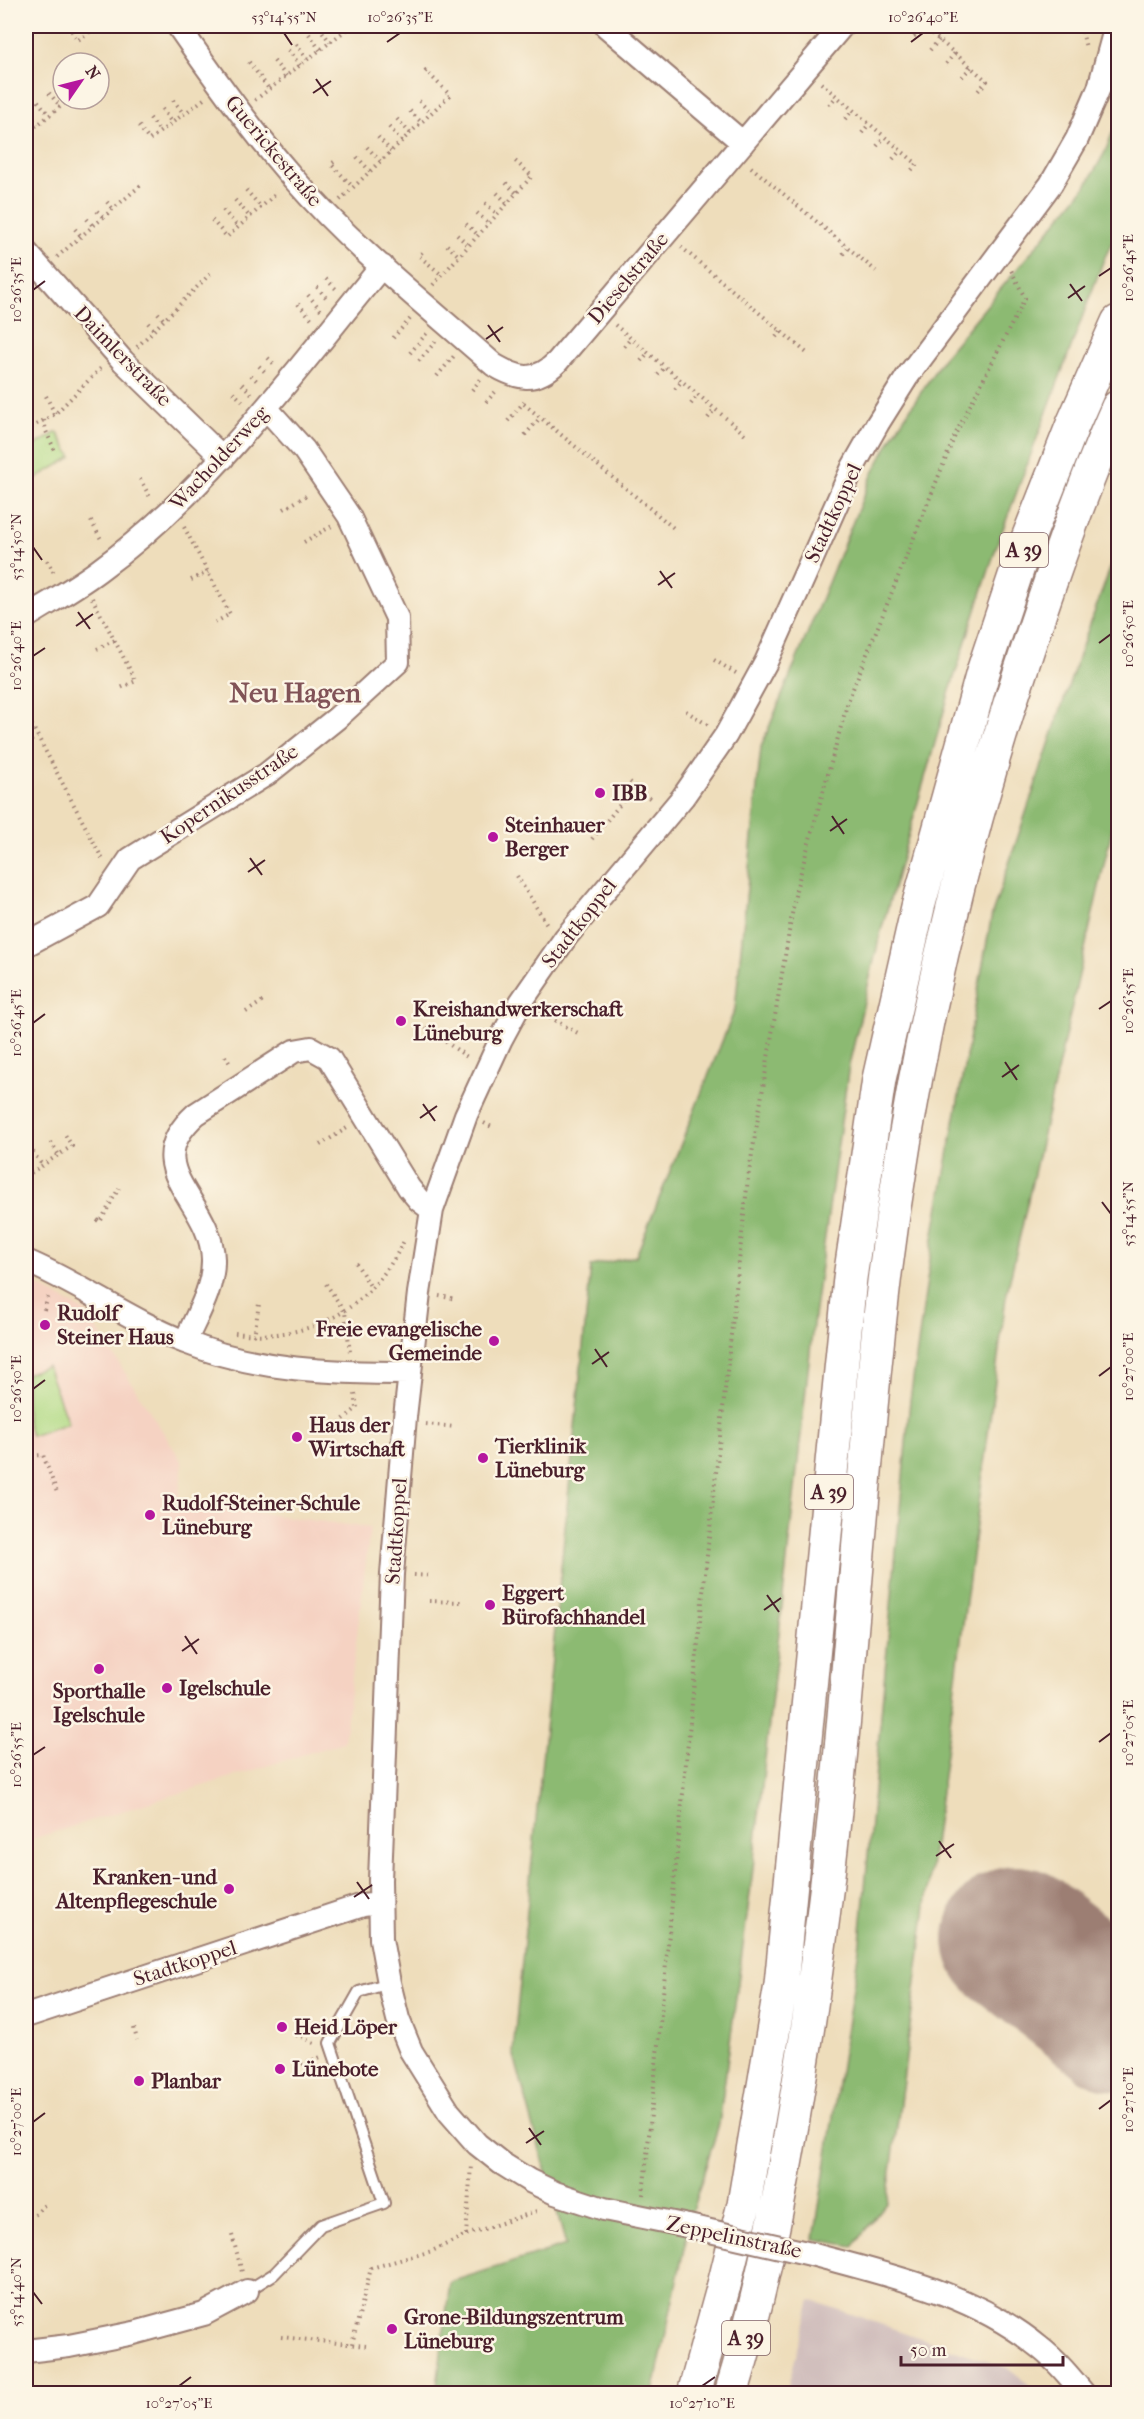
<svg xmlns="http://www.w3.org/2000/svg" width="1144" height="2419" font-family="'IM FELL French Canon',serif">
<rect width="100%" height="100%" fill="#fcf5e5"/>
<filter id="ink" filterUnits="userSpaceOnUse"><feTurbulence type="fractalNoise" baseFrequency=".0167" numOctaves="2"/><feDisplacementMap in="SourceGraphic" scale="12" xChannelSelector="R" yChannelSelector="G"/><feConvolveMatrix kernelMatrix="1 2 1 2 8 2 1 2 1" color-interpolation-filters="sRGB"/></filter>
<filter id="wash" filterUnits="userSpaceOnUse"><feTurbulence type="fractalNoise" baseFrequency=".008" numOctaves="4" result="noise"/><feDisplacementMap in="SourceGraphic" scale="24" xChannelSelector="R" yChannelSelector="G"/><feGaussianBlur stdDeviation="1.35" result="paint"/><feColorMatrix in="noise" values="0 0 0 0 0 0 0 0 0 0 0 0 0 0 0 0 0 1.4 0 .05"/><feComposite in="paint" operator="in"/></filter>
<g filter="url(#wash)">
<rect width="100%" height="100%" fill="#edb"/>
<!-- built -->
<path fill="#f5d2c2" d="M26 1282 45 1289 86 1312 183 1463 178 1502 370 1528 344 1742 26 1841Z"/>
<!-- industrial -->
<path fill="#d1bfbd" d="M811 2300 1007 2368 1040 2393H786Z"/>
<!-- green -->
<path fill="#b0da84" stroke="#7d7c58" stroke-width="1.5" d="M57 432 72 457 26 484V451Z
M47 1366 68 1423 31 1436 26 1419V1374Z"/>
<!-- forest -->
<path fill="#8cba72" stroke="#6b6c4e" stroke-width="1.5" d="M1118 119V230L1104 259 997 545 951 687 881 931 849 1065 814 1316 751 1886 719 2124 692 2211 653 2393 436 2394 450 2282 566 2245 513 2052 591 1266 636 1256 735 1009 761 747 872 475 895 432 944 357 1086 186 1105 152Z
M1118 547V803L1006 1297 887 2202 853 2246 814 2239 860 1942 910 1400 933 1238 992 914 1081 649Z"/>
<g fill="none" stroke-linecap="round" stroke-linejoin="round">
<!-- runway -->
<path stroke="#9c7e73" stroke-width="146" d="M1017 1939 1118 2018"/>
</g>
</g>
<g filter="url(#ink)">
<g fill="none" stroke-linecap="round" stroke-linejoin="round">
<!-- service casing -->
<g stroke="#9c7e73" stroke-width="14">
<path id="service" d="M247 2291 274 2274 321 2225 384 2203 330 2043 359 1992 389 1983"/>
</g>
<!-- minor casing -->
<g stroke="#9c7e73" stroke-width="26">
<path id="minor" d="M178 26C214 78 251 130 293 178 353 247 426 305 494 365 518 379 535 384 557 362L842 26
M606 26 743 143
M26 252 123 361 223 458
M26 617C50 602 75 588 98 571 210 490 295 371 382 266
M26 945 98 906 130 859 267 774 337 718 398 662 397 618 349 516 304 450 266 408
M26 1261C81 1284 129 1320 185 1342 257 1371 333 1373 410 1373
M185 1342C196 1317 214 1288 213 1259 211 1198 135 1169 196 1114L294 1051 311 1048 329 1058 409 1188 419 1200 432 1210
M26 2016 363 1905 379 1903
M688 2226 604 2209 555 2193 530 2181 501 2163 477 2144 449 2112 411 2051 398 2019 389 1983 381 1939 380 1880 392 1574 405 1417 419 1293 432 1210 466 1115 501 1039 521 1002 566 937 683 797 726 735 766 662 853 467 878 423 907 377 1051 184 1077 139 1099 88 1116 26
M811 2254C891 2276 973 2293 1039 2347 1056 2360 1070 2377 1084 2394
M26 2351 69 2346 134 2333 204 2314 247 2291"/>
</g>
<!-- trunk casing -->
<g stroke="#9c7e73" stroke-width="36">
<path id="trunk" d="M694 2394 724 2285"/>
</g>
<!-- motorway casing -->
<g stroke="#9c7e73" stroke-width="36">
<path id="motorway" d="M724 2285 744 2204 781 1985 850 1278 879 1079 918 907 983 672 1025 546 1073 424 1118 322
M731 2394C761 2296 781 2195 797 2094 814 1994 827 1892 837 1791 854 1621 864 1451 884 1282 911 1061 961 846 1032 636 1058 558 1085 481 1118 407"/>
</g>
<!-- path -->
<path stroke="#9c7e73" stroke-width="4" stroke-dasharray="1.5 4.5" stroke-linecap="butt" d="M68 26 78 40 98 26
M923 26 987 81 978 91
M1081 26 1086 48
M319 27 330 42
M309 34 320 50
M914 37 923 26
M296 44 307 59
M288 50 300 65
M930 50 939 40
M274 61 286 76
M249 62 269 89
M946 64 955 53
M962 77 971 67
M62 83 63 85
M821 83 917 164 909 173
M49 93 60 106
M173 100 184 114
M255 100 351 26
M38 101 49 115
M419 101 431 113
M829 105 837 96
M162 109 172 123
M26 110 37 125
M410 111 421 122
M150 118 160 131
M397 119 410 133
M845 119 853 110
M139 126 149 140 204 99
M389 127 402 141
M862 133 869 124
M26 134 70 99
M378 137 391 151
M877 146 885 137
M367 147 380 161
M357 157 370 171
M893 159 901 150
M334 162 331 164 353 187
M751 167 876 271
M506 183 516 193
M246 190 261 207
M497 193 507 203
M235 200 250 217
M340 200 450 95 426 71 423 74
M107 202 113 209
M485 203 497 214
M223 210 238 227
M97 211 103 217
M477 213 489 224
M87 219 93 226
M212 220 227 237 277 193
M466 224 478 235
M75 229 81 236
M457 235 469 246
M447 245 459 256
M681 247 808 354
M422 252 419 256 442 275
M843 254 848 248
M57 257 141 185
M326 279 336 289
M433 285 532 176 514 160
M317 287 328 300
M308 295 321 310
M298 304 312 319
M158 313 164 320
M148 323 154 330
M615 325 746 435
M776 337 781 331
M393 338 410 319
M137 347 213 271
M624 347 631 338
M410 353 427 333
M268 358 276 366
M419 361 436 341
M641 361 648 353
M259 366 267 374
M251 375 259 383
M658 375 665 367
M437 376 454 356
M242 384 252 394
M675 389 682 381
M472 390 481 379
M233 392 243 402
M46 396 55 414
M486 402 498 389
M524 404 676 530
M691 404 698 395
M708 418 715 409
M44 420 46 431 55 451
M508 421 524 402
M26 430 55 414 101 368
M525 435 540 418
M140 479 151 499
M284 509 309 494
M91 521 102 541
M184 527 230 614 214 623
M304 542 332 526
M47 560 55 575
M191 580 208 572
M92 598 136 681 118 689
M97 649 115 640
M714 660 736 673
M686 711 708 725
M26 714 103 860
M26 743 37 737
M630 782 653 801
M592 839 635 786
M517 876 548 926
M246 1012 263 1001
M539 1012 578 1033
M426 1028 470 1059
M225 1056 231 1065
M484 1123 494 1128
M51 1142 59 1155
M320 1145 347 1128
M33 1152 42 1165
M26 1176 72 1146 64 1133
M97 1220 100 1222 119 1188
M356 1263 372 1289
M326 1284 345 1312 350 1352
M439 1296 456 1299
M44 1310 49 1294
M235 1333C311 1343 370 1309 404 1241
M254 1336 259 1304
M339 1423 357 1408 355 1393
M426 1424 455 1427
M26 1456 43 1455 58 1495
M414 1575 431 1576
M429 1601 461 1602
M134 2028 137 2040
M296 2035 314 2043
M296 2066 321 2057
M643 2195 702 1602 748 1178 796 890 848 701 956 433 1025 298 1011 270
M35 2215 46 2203
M232 2235 242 2272
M466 2235 471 2165
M281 2337 366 2346
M352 2344 371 2268 432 2251 466 2235 540 2210"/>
<!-- service -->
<use href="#service" stroke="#fff" stroke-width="10"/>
<!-- minor -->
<use href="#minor" stroke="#fff" stroke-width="22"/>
<!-- trunk -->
<use href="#trunk" stroke="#fff" stroke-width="33"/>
<!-- motorway -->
<use href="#motorway" stroke="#fff" stroke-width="33"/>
<!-- minor-bridge casing -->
<g stroke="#9c7e73" stroke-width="26" stroke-linecap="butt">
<path id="minor-bridge" d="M688 2226 811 2254"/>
</g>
<!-- minor-bridge -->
<use href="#minor-bridge" stroke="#fff" stroke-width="22"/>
</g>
</g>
<!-- ticks -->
<path fill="none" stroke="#4a1f2b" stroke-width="2" d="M284 33 292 45M387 42 400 33M911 42 923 33M316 79 328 96M313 93 331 81M1099 276 1111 268M1070 284 1082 301M33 290 45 281M1068 298 1085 286M488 325 500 342M486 339 503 327M33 547 42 560M660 571 672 588M658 585 675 573M78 612 90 629M76 626 93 614M1099 643 1111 634M33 656 45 648M832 816 844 834M830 831 847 819M250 858 262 875M248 872 265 860M1099 1009 1111 1001M33 1023 45 1014M1005 1062 1017 1080M1002 1077 1019 1065M423 1104 435 1121M420 1118 437 1106M1102 1202 1111 1214M595 1349 607 1367M592 1364 609 1352M1099 1376 1111 1367M33 1389 45 1380M767 1595 779 1612M764 1610 781 1598M185 1636 197 1654M182 1651 199 1639M1099 1742 1111 1733M33 1755 45 1747M939 1841 951 1858M936 1856 954 1844M357 1882 369 1899M354 1897 372 1885M1099 2109 1111 2100M33 2122 45 2113M529 2128 541 2145M526 2143 544 2131M33 2292 42 2304M179 2386 191 2377M702 2386 715 2377"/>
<!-- markers -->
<g fill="#b5179e" stroke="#fcf5e5" stroke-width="2">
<circle cx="600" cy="793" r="6"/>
<circle cx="493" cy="837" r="6"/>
<circle cx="401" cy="1021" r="6"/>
<circle cx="45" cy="1325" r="6"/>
<circle cx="494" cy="1341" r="6"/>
<circle cx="297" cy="1437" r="6"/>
<circle cx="483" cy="1458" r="6"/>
<circle cx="150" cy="1515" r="6"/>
<circle cx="490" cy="1605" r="6"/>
<circle cx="99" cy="1669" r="6"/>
<circle cx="167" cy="1688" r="6"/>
<circle cx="229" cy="1889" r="6"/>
<circle cx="282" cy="2027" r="6"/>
<circle cx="280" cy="2069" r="6"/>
<circle cx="139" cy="2081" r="6"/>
<circle cx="392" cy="2329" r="6"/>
</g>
<g text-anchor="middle" stroke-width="5" stroke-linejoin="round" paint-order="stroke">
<!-- shield labels -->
<g fill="#fcf5e5" stroke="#7f5f63" stroke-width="1.5">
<rect x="1000" y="533" width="48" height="34" rx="4.5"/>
<rect x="805" y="1475" width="48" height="34" rx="4.5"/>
<rect x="722" y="2321" width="48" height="34" rx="4.5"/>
</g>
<g font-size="20" font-weight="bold" fill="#4a1f2b">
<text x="1024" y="557">A 39</text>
<text x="829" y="1499">A 39</text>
<text x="746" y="2345">A 39</text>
</g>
<!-- street labels -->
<g font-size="21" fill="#4a1f2b" stroke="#fcf5e5">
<text transform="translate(274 151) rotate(50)" y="7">Guerickestraße</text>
<text transform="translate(628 278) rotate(-50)" y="7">Dieselstraße</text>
<text transform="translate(123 356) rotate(46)" y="7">Daimlerstraße</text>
<text transform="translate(219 458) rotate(-47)" y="7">Wacholderweg</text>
<text transform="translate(833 513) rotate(-65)" y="7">Stadtkoppel</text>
<text transform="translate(229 794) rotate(-34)" y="7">Kopernikusstraße</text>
<text transform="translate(579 923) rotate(-52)" y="7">Stadtkoppel</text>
<text transform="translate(396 1531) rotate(-86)" y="7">Stadtkoppel</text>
<text transform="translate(185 1963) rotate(-18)" y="7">Stadtkoppel</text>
<text transform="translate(734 2237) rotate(12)" y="7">Zeppelinstraße</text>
</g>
<!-- poi labels -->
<g font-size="21" font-weight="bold" fill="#4a1f2b" stroke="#fcf5e5" text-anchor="start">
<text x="612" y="800">IBB</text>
<text x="505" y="832">Steinhauer<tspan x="505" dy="24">Berger</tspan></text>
<text x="413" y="1016">Kreishandwerkerschaft<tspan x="413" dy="24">Lüneburg</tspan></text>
<text x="57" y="1320">Rudolf<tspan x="57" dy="24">Steiner Haus</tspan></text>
<text x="482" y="1336" text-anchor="end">Freie evangelische<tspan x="482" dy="24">Gemeinde</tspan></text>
<text x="309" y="1432">Haus der<tspan x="309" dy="24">Wirtschaft</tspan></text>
<text x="495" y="1453">Tierklinik<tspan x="495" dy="24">Lüneburg</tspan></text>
<text x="162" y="1510">Rudolf-Steiner-Schule<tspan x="162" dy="24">Lüneburg</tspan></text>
<text x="502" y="1600">Eggert<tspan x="502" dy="24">Bürofachhandel</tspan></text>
<text x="179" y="1695">Igelschule</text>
<text x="99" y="1698" text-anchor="middle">Sporthalle<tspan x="99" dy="24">Igelschule</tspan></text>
<text x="217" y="1884" text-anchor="end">Kranken- und<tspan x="217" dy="24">Altenpflegeschule</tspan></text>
<text x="294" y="2034">Heid Löper</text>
<text x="292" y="2076">Lünebote</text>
<text x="151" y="2088">Planbar</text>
<text x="404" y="2324">Grone-Bildungszentrum<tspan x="404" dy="24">Lüneburg</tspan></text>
</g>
<!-- district labels -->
<g font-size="27" font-weight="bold" fill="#815357" stroke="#fcf5e5">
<text x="295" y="702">Neu Hagen</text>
</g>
</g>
<!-- margin -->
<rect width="1144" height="2419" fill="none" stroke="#fcf5e5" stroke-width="66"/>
<!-- north arrow -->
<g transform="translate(81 81) rotate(55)"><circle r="28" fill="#fcf5e5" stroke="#b59f9b" stroke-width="1.5"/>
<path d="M0-4.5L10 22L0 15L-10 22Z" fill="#b5179e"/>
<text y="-9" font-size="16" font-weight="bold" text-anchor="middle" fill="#4a1f2b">N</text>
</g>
<!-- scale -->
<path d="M901 2356v9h162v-9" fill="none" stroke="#4a1f2b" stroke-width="3"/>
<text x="910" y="2356" font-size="18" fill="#4a1f2b" stroke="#fcf5e5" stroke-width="4.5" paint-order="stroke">50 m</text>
<rect x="33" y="33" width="1078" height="2353" fill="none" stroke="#4a1f2b" stroke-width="2"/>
<g font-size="15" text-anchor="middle" fill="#4a1f2b">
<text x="284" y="22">53°14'55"N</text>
<text x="400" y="22">10°26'35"E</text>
<text x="923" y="22">10°26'40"E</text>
<text transform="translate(1128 268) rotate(-90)" y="5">10°26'45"E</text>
<text transform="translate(16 290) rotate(-90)" y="5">10°26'35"E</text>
<text transform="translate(16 547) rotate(-90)" y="5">53°14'50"N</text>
<text transform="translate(1128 634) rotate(-90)" y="5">10°26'50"E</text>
<text transform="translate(16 656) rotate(-90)" y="5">10°26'40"E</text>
<text transform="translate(1128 1001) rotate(-90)" y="5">10°26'55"E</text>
<text transform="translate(16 1023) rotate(-90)" y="5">10°26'45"E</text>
<text transform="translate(1128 1214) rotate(-90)" y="5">53°14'55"N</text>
<text transform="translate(1128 1367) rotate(-90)" y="5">10°27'00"E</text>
<text transform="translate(16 1389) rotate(-90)" y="5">10°26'50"E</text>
<text transform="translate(1128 1733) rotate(-90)" y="5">10°27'05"E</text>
<text transform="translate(16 1755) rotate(-90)" y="5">10°26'55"E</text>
<text transform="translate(1128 2100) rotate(-90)" y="5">10°27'10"E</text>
<text transform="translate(16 2122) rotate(-90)" y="5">10°27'00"E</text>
<text transform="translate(16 2292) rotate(-90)" y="5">53°14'40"N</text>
<text x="179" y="2408">10°27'05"E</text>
<text x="702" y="2408">10°27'10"E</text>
</g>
</svg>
